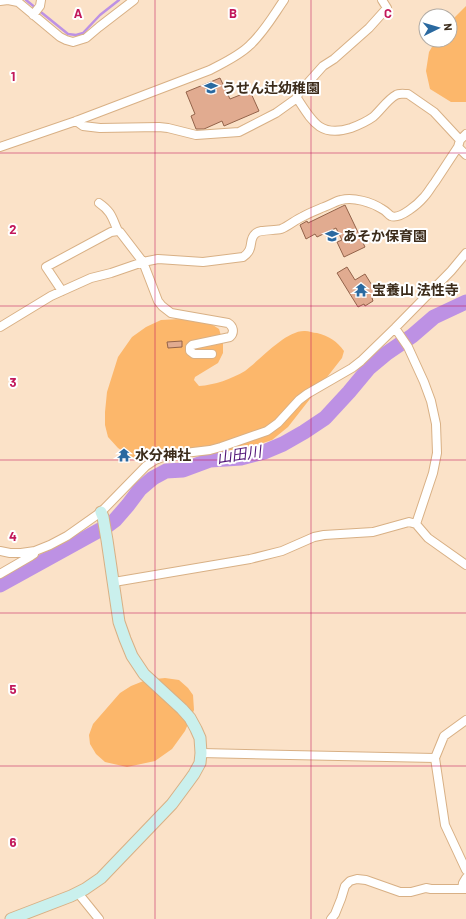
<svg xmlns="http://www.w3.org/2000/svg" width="466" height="919" font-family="Barlow,'Noto Sans JP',sans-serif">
<rect width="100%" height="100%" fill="#fbe2c8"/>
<!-- green -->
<path fill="#fcb76b" d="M466 6V102H451L430 89 426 71 429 52 436 40H450V22Z
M180 319 205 320 219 329 223 342V353L218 363 195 377 194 380 199 386C215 385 231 379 245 371 260 360 286 330 305 331 309 331 313 333 317 333 329 336 337 341 344 351L342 358 288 427 272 440 245 449 148 460 133 458 118 448 108 437 105 425V412L107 392 118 357 132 337 146 327 161 320Z
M165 678 179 680 188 688 193 695 194 710 185 731 172 749 155 761 127 767 105 762 96 754 90 744 89 735 93 724 120 693 131 686 146 680Z"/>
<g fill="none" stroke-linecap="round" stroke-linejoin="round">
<!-- stream -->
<path stroke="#bd91e4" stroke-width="2.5" d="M26 0 68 34 76 35 83 33 100 15 119 0"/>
<!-- river -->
<path stroke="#bd91e4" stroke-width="15" d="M0 585 107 526 115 520 128 505 140 489 153 478 166 471 183 470 210 460 241 458 264 452 283 444 304 432 325 418 349 392 369 368 387 353 412 336 434 317 466 302"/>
</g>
<!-- building -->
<path fill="#e1ab90" stroke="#93634a" d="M220 78 230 99 250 91 259 111 224 126 222 121 204 129H196L191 116 195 114 186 92Z
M345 205 365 247 344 257 337 242 342 240 336 228 317 237 315 234 306 239 300 225 307 221 308 223Z
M347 267 355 280 365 274 378 295 372 298 373 301 365 306 364 304 358 307 337 273Z
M182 341V347L168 348 167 342Z"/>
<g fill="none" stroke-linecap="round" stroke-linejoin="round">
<!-- street casing -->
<g stroke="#d8b085" stroke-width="10">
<path id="street" d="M0 1 8 0 18 2 60 37 66 40 73 42 86 38 99 27 134 0
M33 15 40 6 41 0
M297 98 298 94 323 66 334 59 369 28 387 8 382 0
M76 121 83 126 100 128 159 127 168 128 196 135 239 132 276 113 297 98C312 121 320 138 351 128 359 125 366 122 373 117 380 111 388 99 396 95 399 93 404 94 408 94L434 112 460 140
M0 147 76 121 210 70C223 63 239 56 250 45 264 32 273 16 284 0
M458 147 466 155
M99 203C112 212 112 218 118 231
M62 291 46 267 111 232 118 231 120 232 143 262 158 301 162 306 171 313 228 323C233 326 235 332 230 337L192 345 190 347V351L194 354H212
M0 327 51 296 91 278 111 273 143 262 158 259 203 262 243 257C255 249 248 240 255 234 259 229 274 231 281 229 289 226 295 220 302 217 309 213 317 210 324 207 330 205 336 201 341 200 354 197 371 202 382 209 386 211 388 214 391 216 400 220 419 203 424 197 428 193 431 187 435 182 443 170 450 159 458 147L460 140 466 134
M395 328 408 347 424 382 431 401 436 424 437 453 433 473 416 524
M0 551 10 553H21L35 551 50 545 67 536 101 512 146 466 155 460 168 455 210 450 221 447 267 431 278 423 299 400 307 394 352 368 361 361 395 328 451 271 466 253
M0 574 31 556 34 554 35 551
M114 582 250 559 282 551 314 537 324 535 373 532 409 522 416 524 428 538 466 565
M466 720 444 736 435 758 445 825 466 870
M201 753 435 758
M462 889 463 883 466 878
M78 893 99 919
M331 919 335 914 341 899 345 886 350 881 357 879 366 880 400 892H411L426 888 431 889H466"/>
</g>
<!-- secondary casing -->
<g stroke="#d8b085" stroke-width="13">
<path id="secondary" d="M11 919 71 896 85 889 101 878 172 804 189 781 194 774 200 763 201 753 200 738 196 729 190 718 182 709 144 674 132 656 125 639 119 622 107 540 103 517 101 512"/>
</g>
<!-- street -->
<use href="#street" stroke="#fff" stroke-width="8"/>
<!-- secondary -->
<use href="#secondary" stroke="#caf0ed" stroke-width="11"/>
</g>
<!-- grid -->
<path fill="none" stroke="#c2185b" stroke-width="1" stroke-opacity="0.55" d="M155 0V919M311 0V919M0 153H466M0 306H466M0 460H466M0 613H466M0 766H466"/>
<!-- icons -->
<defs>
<g id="school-bare" transform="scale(1.08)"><path d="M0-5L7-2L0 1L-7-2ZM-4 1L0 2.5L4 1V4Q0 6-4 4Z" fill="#2a69a0" stroke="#fff" stroke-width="2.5" paint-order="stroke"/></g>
<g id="temple-bare" transform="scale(1.08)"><path d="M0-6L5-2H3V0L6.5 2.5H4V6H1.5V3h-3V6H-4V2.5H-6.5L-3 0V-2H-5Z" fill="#2a69a0" stroke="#fff" stroke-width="2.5" paint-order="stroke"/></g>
</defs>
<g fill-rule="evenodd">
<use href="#school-bare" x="211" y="88"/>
<use href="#school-bare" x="332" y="236"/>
<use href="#temple-bare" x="361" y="290"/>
<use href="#temple-bare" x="124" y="455"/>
</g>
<g text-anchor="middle" stroke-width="4" stroke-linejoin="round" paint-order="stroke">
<!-- poi labels -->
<g font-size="14" font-weight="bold" fill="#3c2c1b" stroke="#fff" text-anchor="start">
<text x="222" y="93">うせん辻幼稚園</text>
<text x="343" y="241">あそか保育園</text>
<text x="372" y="295">宝養山 法性寺</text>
<text x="135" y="460">水分神社</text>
</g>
<!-- water labels -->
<g font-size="15" font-style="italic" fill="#521678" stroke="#fff">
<text transform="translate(239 455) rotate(-9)" y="5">山田川</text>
</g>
</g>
<g font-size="13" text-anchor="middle" font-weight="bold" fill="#c2185b" stroke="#fff" stroke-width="4" stroke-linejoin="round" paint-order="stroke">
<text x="78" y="18">A</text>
<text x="233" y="18">B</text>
<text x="388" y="18">C</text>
<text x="13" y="81">1</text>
<text x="13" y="234">2</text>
<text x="13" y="387">3</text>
<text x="13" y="541">4</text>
<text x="13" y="694">5</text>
<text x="13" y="847">6</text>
</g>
<!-- north arrow -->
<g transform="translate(438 28) rotate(85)"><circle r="19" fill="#ffffff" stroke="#b1aba4"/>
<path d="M0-3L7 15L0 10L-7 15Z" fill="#2a69a0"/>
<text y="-6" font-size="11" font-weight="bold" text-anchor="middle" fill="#3c2c1b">N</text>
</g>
</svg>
